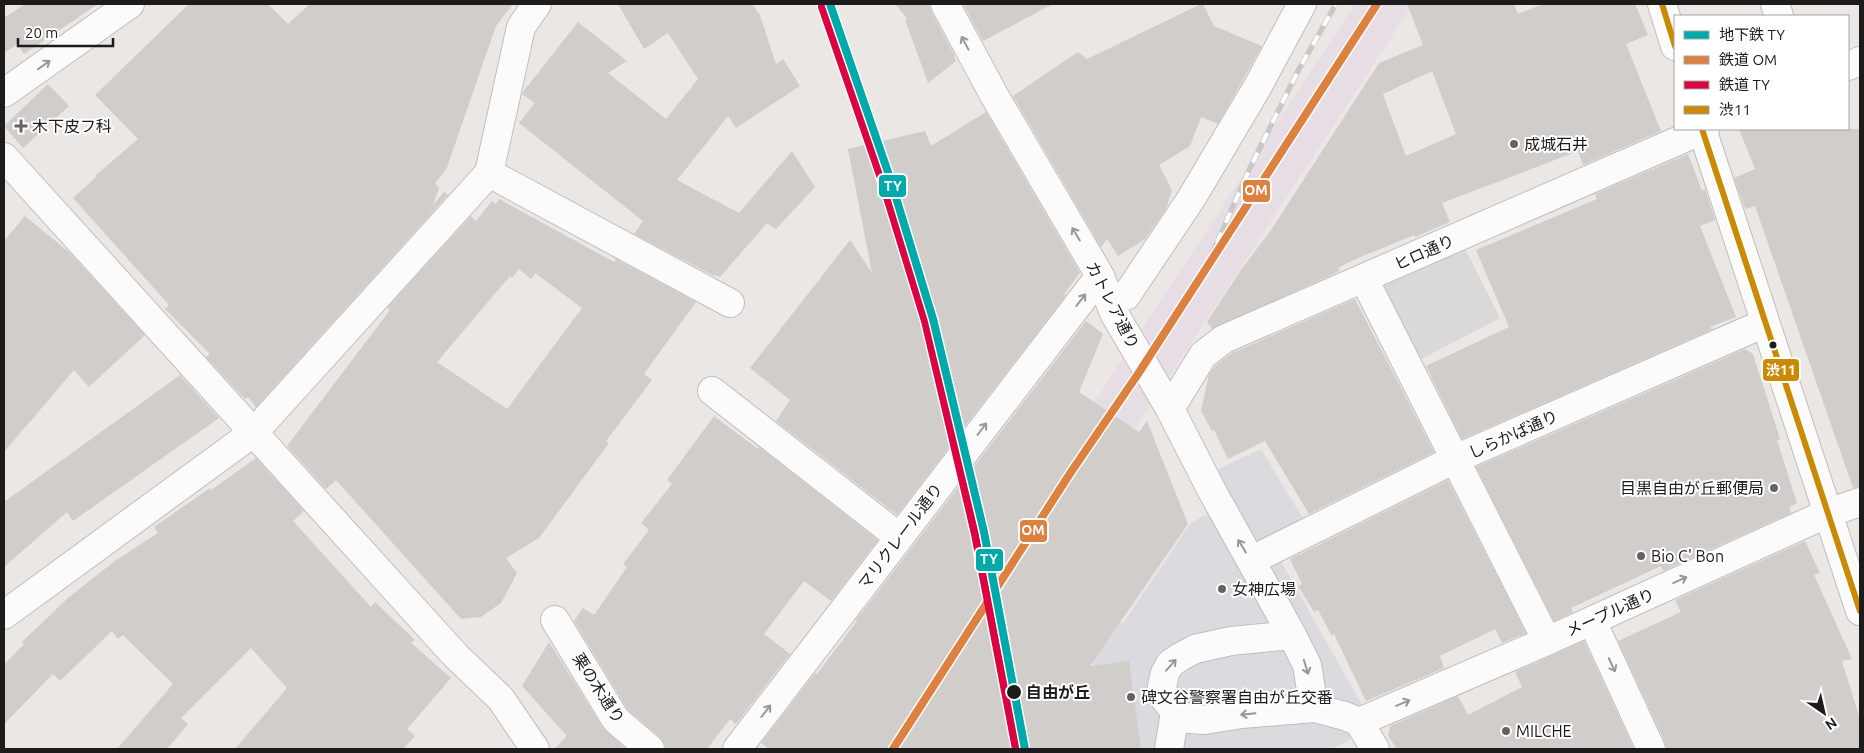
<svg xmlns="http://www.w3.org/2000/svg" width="1864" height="753" font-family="Ubuntu,'Noto Sans JP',sans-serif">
<rect width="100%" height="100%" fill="#eae7e4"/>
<!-- industrial -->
<path fill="#e7dde4" d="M1355 4H1413L926 749H871L1055 462Z"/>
<!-- parking -->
<path fill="#dad9d8" d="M1464 247 1500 318 1414 363 1377 287Z"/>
<!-- plaza -->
<path fill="#dbdbdf" d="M1261 449 1314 537 1278 556 1363 707 1350 740 1330 749H1105L1088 631 1124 622 1191 523 1211 512V472Z"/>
<!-- building -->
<path fill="#d0cdcb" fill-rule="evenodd" d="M25 4H98L24 54 17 44 4 53V18Z
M189 4H268L288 24 310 4H513L496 26 446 170 435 183 439 188 433 205 444 192 448 195 256 407 248 397 245 399 206 357 210 354 165 309 169 305 73 198 96 177 95 176 138 139 95 95Z
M618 4H752L760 15 776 64 783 59 800 86 736 128 728 116 677 180 739 213 792 151 815 187 776 229 767 223 720 277 715 275 714 276 634 234 643 221 519 123 535 103 522 94 523 92 578 22 627 61 608 73 666 119 698 79 668 33 644 49Z
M895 4H929L931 11 955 56H954L956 61 928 83 905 20 907 18Z
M963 4H1053L983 41Z
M1201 4H1203L1214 26 1262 46 1218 124 1201 117 1190 146 1159 165 1172 190 1166 209 1145 239 1118 256 1107 239 1101 247 1013 96 1078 52 1087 59Z
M1407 4H1514L1518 14 1543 4H1635L1648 35 1626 44 1661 131 1583 165 1578 151 1442 203 1450 222 1415 237 1414 235 1351 261 1338 268 1340 271 1212 329 1207 322 1241 270 1271 230 1379 63 1423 45ZM1432 71 1456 134 1406 156 1383 94Z
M48 84 69 106 23 148 4 126Z
M986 112 1080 273 1064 294 1066 295 897 515 776 421 790 400 750 368 850 240 872 273 848 149 925 131 931 146Z
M1739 129H1860V487L1853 488 1755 206 1745 209 1734 178 1755 169Z
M1688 154 1702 191 1705 189 1715 220 1700 226 1736 317 1710 327 1713 329 1462 439 1426 366 1509 327 1476 250 1597 199 1595 194Z
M499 199 614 262 616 259 696 302 644 374 652 380 606 441 609 443 539 538 506 558 517 573 501 603 481 617 461 619 336 480 326 489 287 446 390 310 387 308 471 216 476 221 492 201 496 204ZM519 269 531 279 535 273 582 308 507 409 437 362 510 276 512 278Z
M25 216 70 253 145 335 89 387 74 370 4 452V241Z
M1355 299 1434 452 1309 514 1265 441 1228 459 1214 430 1212 431 1201 411 1209 374 1215 366 1232 353Z
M1086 321 1103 334 1079 392 1139 432 1147 421 1188 524 1090 666 1129 661 1141 749H769L761 743 815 673 817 674 857 621 856 620Z
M1745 349 1753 354 1780 439 1777 440 1797 503 1789 507 1791 513 1663 571 1661 566 1571 608 1573 612 1554 621 1476 467Z
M180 375 219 418 73 521 67 512 4 567V502Z
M714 416 758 449 759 447 878 540 831 601 804 581 764 634 790 654 736 724 730 719 707 749H665L664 743 660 737 628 710 574 621 583 608 594 615 627 567 623 564 649 530 641 523 672 484 667 480Z
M256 458 304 511 293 521 371 607 375 602 415 640 411 643 451 678 407 729 415 736 403 749H235L287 688 251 648 181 718 188 724 167 749H117L173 684 123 635 118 639 112 631 60 681 53 674 4 724V665L24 644 22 642 69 597 115 561 158 533 154 527 210 488 211 490Z
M1448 480 1526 633 1502 643 1495 629 1440 656 1444 668 1366 701 1334 634 1332 636 1318 610 1314 612 1298 586 1302 584 1290 559Z
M1805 541 1820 573 1814 575 1852 659 1842 661 1860 719V749H1666L1665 742 1618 641 1681 612 1675 600Z
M1584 641 1634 749H1397L1388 736 1390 726 1458 696 1468 715 1522 687 1515 672Z
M549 642 603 728 626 749H554L567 736 522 686Z"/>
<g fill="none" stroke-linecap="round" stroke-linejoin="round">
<!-- minor casing -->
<g stroke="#c0bebd" stroke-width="30">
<path id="minor" d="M945 4 994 95 1100 276 1114 313 1170 409 1212 491 1292 635
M1662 4 1675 46
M1775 4 1779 16
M1848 66 1860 61
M4 93 130 4
M1702 129 1860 611
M4 157 456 656 501 699 535 749
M489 173 730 303
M1364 279 1547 641
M1126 296 1191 199 1258 86 1302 4
M712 391 899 537
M1170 409 1203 355 1224 339 1705 129
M1264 554 1455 459 1765 323
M4 615 254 432 489 173 521 27 537 4
M555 620 616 720 650 749
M1592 621 1651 749
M1314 708 1307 665 1292 635 1231 641 1195 649 1180 657 1170 664 1165 673 1162 686 1165 699 1175 712 1189 719 1204 720 1242 714 1314 708 1345 716 1359 722
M1359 722 1547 641 1828 513 1860 502
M1359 722 1375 749
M737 749 1100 276
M1169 749 1175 712"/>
</g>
<!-- minor -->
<use href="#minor" stroke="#fcfbfb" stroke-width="28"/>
<!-- rail casing -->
<g stroke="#c9c8c8" stroke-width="5.5">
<path id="rail" d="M1208 263 1250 168 1299 69 1336 4"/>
</g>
<!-- rail -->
<use href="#rail" stroke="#fff" stroke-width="4" stroke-dasharray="11" stroke-linecap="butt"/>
<!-- bus-1 casing -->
<g stroke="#fff" stroke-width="10">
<path id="bus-1" d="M1662 4 1675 46
M1702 129 1860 611"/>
</g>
<!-- bus-1 -->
<use href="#bus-1" stroke="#cb8a06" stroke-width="6"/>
<!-- rail-1 casing -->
<g stroke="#fff" stroke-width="11">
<path id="rail-1" d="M893 749 1071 472 1138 374 1377 4"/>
</g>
<!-- rail-2 casing -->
<g stroke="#fff" stroke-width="11">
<path id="rail-2" d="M822 7 882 181 925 321 975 534 1016 749"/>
</g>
<!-- rail-1 -->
<use href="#rail-1" stroke="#dc813f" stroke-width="8"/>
<!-- rail-2 -->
<use href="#rail-2" stroke="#da0442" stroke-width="8"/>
<!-- metro-1 casing -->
<g stroke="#fff" stroke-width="11">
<path id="metro-1" d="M830 4 890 178 933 319 984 532 1025 749"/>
</g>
<!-- metro-1 -->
<use href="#metro-1" stroke="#01aaaa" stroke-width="8"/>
</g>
<!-- one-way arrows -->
<defs><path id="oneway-shaft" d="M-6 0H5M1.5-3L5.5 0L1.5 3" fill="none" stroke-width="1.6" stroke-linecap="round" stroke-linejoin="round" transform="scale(1.25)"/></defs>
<g stroke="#979797">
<use href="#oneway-shaft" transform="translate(965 43) rotate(-118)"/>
<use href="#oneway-shaft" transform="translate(44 65) rotate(-35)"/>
<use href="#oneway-shaft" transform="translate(1076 234) rotate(-121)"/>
<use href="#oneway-shaft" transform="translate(1081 300) rotate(-52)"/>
<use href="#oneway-shaft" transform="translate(982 429) rotate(-53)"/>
<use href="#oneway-shaft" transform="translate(1242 546) rotate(-121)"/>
<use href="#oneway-shaft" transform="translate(1680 580) rotate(-24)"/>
<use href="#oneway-shaft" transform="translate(1171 665) rotate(-48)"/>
<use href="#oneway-shaft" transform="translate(1612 665) rotate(65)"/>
<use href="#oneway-shaft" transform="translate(1306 667) rotate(73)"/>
<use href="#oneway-shaft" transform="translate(1403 703) rotate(-23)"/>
<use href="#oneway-shaft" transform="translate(766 711) rotate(-52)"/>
<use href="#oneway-shaft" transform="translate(1248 714) rotate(174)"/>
</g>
<!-- markers -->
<g fill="#646362" stroke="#fff" stroke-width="2">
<path d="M18.5 118.5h5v5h5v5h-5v5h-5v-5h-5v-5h5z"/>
<circle cx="1514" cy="144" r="5"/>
<circle cx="1774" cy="488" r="5"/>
<circle cx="1641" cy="556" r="5"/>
<circle cx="1222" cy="589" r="5"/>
<circle cx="1131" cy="697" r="5"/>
<circle cx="1506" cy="731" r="5"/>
</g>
<g fill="#1c1c1c" stroke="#fff" stroke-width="2">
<circle cx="1773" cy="345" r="4.5"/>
<circle cx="1014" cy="692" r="8"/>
</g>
<g text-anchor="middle" stroke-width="4" stroke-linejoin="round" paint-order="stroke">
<!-- poi labels -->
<g font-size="16" fill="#1c1c1c" stroke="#fff" text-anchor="start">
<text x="32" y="132">木下皮フ科</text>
<text x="1524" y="150">成城石井</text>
<text x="1764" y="494" text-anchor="end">目黒自由が丘郵便局</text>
<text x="1651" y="562">Bio C' Bon</text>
<text x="1232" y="595">女神広場</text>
<text x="1141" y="703">碑文谷警察署自由が丘交番</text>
<text x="1516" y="737">MILCHE</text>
</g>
<!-- street labels -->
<g font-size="16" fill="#1c1c1c" stroke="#fff">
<text transform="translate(1424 252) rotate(-24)" y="6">ヒロ通り</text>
<text transform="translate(1113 305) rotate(63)" y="6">カトレア通り</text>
<text transform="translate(1513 434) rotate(-24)" y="6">しらかば通り</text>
<text transform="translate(900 536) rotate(-53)" y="6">マリクレール通り</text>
<text transform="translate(1610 612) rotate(-24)" y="6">メープル通り</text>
<text transform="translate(599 688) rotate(57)" y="6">栗の木通り</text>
</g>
<!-- stop labels -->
<g font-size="16" font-weight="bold" fill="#1c1c1c" stroke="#fff" text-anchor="start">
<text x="1026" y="698">自由が丘</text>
</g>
</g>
<g stroke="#fff" stroke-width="2">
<rect x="878" y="174" width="29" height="24" rx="5" fill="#01aaaa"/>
<rect x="1242" y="179" width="29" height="24" rx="5" fill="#dc813f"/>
<rect x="1762" y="358" width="38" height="24" rx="5" fill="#cb8a06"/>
<rect x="1019" y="519" width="29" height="24" rx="5" fill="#dc813f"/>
<rect x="975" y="548" width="29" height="24" rx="5" fill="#01aaaa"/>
</g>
<g font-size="14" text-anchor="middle" font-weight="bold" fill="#fff">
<text x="893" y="191">TY</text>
<text x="1256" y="195">OM</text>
<text x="1781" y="375">渋11</text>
<text x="1033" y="535">OM</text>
<text x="989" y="564">TY</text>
</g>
<!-- border -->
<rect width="1864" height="753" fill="none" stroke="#1c1c1c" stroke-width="10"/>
<!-- legend -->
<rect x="1674" y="15" width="175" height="115" fill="#ffffff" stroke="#a4a4a4"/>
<rect x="1684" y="31" width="25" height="8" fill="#01aaaa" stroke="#a4a4a4"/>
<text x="1719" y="40" font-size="15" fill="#1c1c1c">地下鉄 TY</text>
<rect x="1684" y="56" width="25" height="8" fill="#dc813f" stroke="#a4a4a4"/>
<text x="1719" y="65" font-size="15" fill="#1c1c1c">鉄道 OM</text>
<rect x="1684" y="81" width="25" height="8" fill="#da0442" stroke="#a4a4a4"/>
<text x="1719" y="90" font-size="15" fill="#1c1c1c">鉄道 TY</text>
<rect x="1684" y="106" width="25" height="8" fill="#cb8a06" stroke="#a4a4a4"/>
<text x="1719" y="115" font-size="15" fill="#1c1c1c">渋11</text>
<!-- north arrow -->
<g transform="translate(1824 713) rotate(146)" stroke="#ffffff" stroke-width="4" paint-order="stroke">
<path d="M0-4L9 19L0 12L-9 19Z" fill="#1c1c1c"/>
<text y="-8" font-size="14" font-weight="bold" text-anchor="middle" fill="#1c1c1c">N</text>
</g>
<!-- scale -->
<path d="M18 38v8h95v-8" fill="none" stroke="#1c1c1c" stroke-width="2.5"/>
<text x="25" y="38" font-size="15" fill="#1c1c1c" stroke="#ffffff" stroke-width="4" paint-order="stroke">20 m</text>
</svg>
